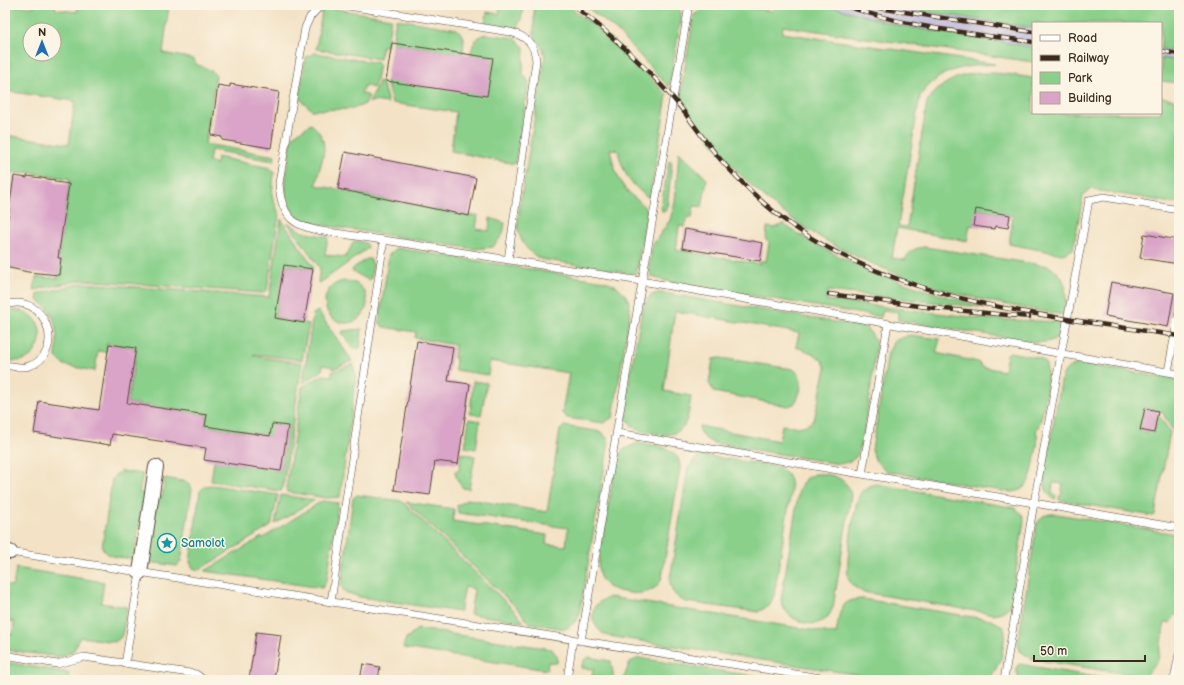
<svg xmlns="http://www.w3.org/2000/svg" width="1184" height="685" font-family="'Balsamiq Sans',sans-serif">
<rect width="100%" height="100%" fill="#fcf5e5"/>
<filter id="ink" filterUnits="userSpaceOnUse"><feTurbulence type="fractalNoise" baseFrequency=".025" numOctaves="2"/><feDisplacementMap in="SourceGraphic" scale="8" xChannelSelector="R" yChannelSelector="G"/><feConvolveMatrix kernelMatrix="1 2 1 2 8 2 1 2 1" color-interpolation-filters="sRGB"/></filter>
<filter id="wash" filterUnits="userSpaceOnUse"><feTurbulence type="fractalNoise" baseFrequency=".012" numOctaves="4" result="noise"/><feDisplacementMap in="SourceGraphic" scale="16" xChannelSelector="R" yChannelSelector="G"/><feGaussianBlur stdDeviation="0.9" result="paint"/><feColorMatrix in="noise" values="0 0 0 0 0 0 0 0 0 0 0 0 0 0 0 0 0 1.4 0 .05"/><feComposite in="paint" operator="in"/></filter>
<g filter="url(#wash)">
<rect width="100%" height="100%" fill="#f3e2c5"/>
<!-- industrial -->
<path fill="#c6c0da" d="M827 5H882L1033 28V47L897 25Z
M1161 49 1179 52V61L1161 58Z"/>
<!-- green -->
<path fill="#8ad08b" stroke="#627d54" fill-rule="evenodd" d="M5 5 34 7 35 5H56L55 9 77 12 78 5H169L163 53 194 59 196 64 210 70 216 75 205 144 275 156 274 161 211 150 209 162 216 164 217 157 270 168 274 172 272 196 279 214 267 290 263 293 83 280 34 290 36 277 58 278 61 259 58 258 70 179 26 172 25 174 11 172 5 212V135L69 144 75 101 5 91ZM30 30H54V54H30Z
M500 5H524L521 20 517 27 511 28 485 24 487 12 499 14Z
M534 5 568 6 614 41 667 95 650 199C630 184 623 174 618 150L610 149C613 164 618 183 630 194 637 200 642 203 647 211L636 274 540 259C524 249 516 236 518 217L545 56 543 50 534 35Z
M584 5H676L681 13V19L669 87 616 30Z
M724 5 773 11 775 5H827L897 25 1033 47V62L783 26 782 33 995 64C961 67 942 67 920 96L898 226 907 227 927 102C953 64 994 72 1033 78V113H1161V97L1179 100V204L1089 189 1083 196 1073 249 1068 252 1062 254 1009 244 1013 216 977 209 973 226 970 225 967 241 897 228 892 258 905 260C909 250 916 248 925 247L1048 266C1069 276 1067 294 1064 315 1041 311 1017 307 993 302 901 282 804 243 738 172 717 150 698 124 679 100L694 15 707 6 723 8Z
M882 5H1179V52L1161 49V23H1033V28Z
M329 8 391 18 387 46H382L380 59 316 49 322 11Z
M396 19 457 29 464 37 463 54 392 43Z
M486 34 515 38 524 47 523 74 529 82 515 164 451 151 456 112 392 103 386 81 470 55C473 45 475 36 486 34Z
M315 53 379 63 376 81 373 88 365 85 361 93 369 96 365 104 353 109 312 110 299 98 306 57Z
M1161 58 1179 61V83L1161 81Z
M379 81 382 82 388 103 373 101 369 103Z
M311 124C334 142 320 161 316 185L469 216 478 215 476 229 489 231 490 218 505 223 503 234 493 247 475 249 303 222C281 204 285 187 288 162 290 153 290 143 294 135Z
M679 152 707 179 702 207 694 206 692 218H687L685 227 679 226 676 250 760 264V261H766L769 243 766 240 767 227 775 228 783 224C844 266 916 289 988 308L828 291 826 300 988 319 1063 322C1059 342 1051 343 1032 342L898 320V312L883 310 881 317 666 281 652 277 649 270 652 246 670 220 675 202Z
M669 161 672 163 667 208 665 211H662L661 207Z
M281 219 313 266V269L285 265 275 318 309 324 302 360 253 354V356L302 363 283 487 281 491 211 481 214 461 281 471 288 426 270 436 205 426 207 415 127 403 137 348 107 344 106 352 98 351 95 371 64 365 56 357C58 334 58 312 37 300L38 294 83 283 269 297Z
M288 223 303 232 328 237 325 255 346 257 354 241 366 243 368 248 320 283 318 282 320 268Z
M396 248 605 281C619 285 631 296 630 312L613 417 604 423 567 418 562 413 569 373 490 361 488 375 455 370 456 358H454L455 345 415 338 416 332 383 327 379 322 389 255Z
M367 259H370L373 264 371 278 368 280 352 271 353 268Z
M325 302a21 21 0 1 1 42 0a21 21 0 1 1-42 0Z
M657 293H663L864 327C871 332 874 337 876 345 874 363 864 448 856 457 851 462 845 463 839 464L713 443C705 439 700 435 699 426L779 441 782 425C795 427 803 429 814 420L826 368C822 355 808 351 796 347L799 333 675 311 664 391 691 396C688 419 687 438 657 434 650 432 642 432 635 429L626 418 625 405 642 310 650 296Z
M10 310C56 307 46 373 5 359V312Z
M318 311 352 361 333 369V367L323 365 322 371 303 383 313 314Z
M362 329 360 348 355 350 342 333 343 331Z
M909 335 940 339 936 353 978 362 983 367 1004 371 1007 354 1010 352 1039 358 1045 362C1051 378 1044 416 1036 431 1039 440 1037 448 1035 457 1032 474 1030 493 1008 492L886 471 875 460 872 450 888 353 894 341Z
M720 358 793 369C806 377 801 394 794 404L788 406 714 392 709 383 713 359Z
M353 364 356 377 340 497 326 498 287 492 286 488 302 387 323 375 332 376V372Z
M1083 364 1179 380V433H1174L1162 412 1145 408 1140 430 1154 433 1157 416 1160 417 1170 432 1155 515 1153 516 1059 500V496H1061L1063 484 1053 483 1052 494 1056 495 1055 500C1046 494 1044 486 1044 475L1062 377C1065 368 1073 364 1083 364Z
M473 381 487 383 481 415 470 414Z
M469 419 480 421 476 449 465 447Z
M564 426 602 432 609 441 579 616 575 622 566 629 529 623 519 610 406 502 454 509 453 521 547 535 546 544 566 546 568 528 458 513 457 506 468 499 547 512 560 430Z
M638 443C655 446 679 445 680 468L662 577C655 599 626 595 608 587L600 577 598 564 616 461 624 449Z
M461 453 475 456 469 489 463 488C458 482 456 478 455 471H459Z
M701 455 774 466C787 470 791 478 791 491L774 595 770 605 758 612 686 602C676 598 669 590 670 579L688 469 694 460Z
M121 471 143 474 139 493 144 494 134 559C122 557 108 559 102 547L112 480 115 475Z
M815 474C831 473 848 478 851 495L833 608C831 611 829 616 826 619 809 631 785 618 781 601L799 489 806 478Z
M165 478 187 482 192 489 181 561 177 566 148 562 158 496 162 497Z
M876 484 1016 508 1023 516 1024 520 1011 602C1009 610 1002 612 994 614L863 592C857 589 852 586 849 580 844 570 854 507 859 496 862 489 869 486 876 484Z
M212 485 278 495 271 526 199 570 193 568 190 562 200 491 205 486Z
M281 495 315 500 275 524Z
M357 495 402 501 514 610 524 622 470 614 474 589 465 587 460 612 360 597 345 592 341 586 353 498Z
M322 501 338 503 327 580 322 588 205 571 262 537 263 538Z
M1050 514H1057L1176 534 1178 536 1179 610 1170 623 1165 622 1158 660 1145 677 1032 659 1020 651 1018 642 1037 523 1043 516Z
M16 568 104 582 101 603 127 607 122 636 115 642 80 637 74 650 61 657 5 650V633L13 634 14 622 5 620V585L13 586Z
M609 597 836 634C840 615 837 599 863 599L991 620C998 623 1005 626 1005 634L1001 660 989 680H891L608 636C596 632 588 616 596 605 599 601 605 599 609 597Z
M418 629 552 649 557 656V663L548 662 547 670 403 648 406 638H409L412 633Z
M589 657 611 661 614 680 592 676 593 669 581 668 584 660Z
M639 658 778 680H623L630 662Z
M5 662 69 673 68 680H5Z
M1019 664 1113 680H1019L1016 669Z"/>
<g id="blocks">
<!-- building -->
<path fill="#d9a4c8" d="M392 43 493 58 487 96 386 81Z
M230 84 279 92 271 148 222 140V137L211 135 218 85 230 87Z
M345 152 476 178 469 216 338 189Z
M14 176 27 178V176L55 180V182L69 184 58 258H61L59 275 28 272 5 267V238Z
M976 209 1010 215 1008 228 996 226 995 229 973 226Z
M685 229 763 243 760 261 682 248Z
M1144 234 1179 240V264L1140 258Z
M284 265 313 269 304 323 275 318Z
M1111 282 1174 293 1168 327 1105 316Z
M417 341 453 347 448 381 470 384 458 464 435 461 430 495 394 490Z
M109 344 136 348 127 403 207 415 205 426 270 436 272 424 288 426 281 471 204 460 206 448 112 434 110 445 34 433 39 401 99 410Z
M1145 408 1158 411 1154 433 1140 430Z
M256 632 281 635 274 680H249Z
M363 664 380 667 378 680H360Z"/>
</g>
</g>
<g filter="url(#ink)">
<use href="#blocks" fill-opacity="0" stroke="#574637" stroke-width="1"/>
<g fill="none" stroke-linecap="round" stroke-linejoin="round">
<!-- lane casing -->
<g stroke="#574637" stroke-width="8">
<path id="lane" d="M321 5 310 17 305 28 279 183C281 224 300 228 335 233 351 235 367 238 384 240
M342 5 510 32C526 36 535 44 536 61L508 260
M1179 210 1104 197 1089 200 1034 503 1179 528
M5 305C48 291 66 355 29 366 22 369 13 366 5 365
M1168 372 1179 311
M617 433 1034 503 1004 680
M862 474 888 324
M10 552 834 680
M331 602 384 240 641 281 1179 374
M581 641 689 5
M5 655 57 664 84 657 196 674 204 680
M125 664 140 572
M567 680 573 640
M1174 680 1179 654"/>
</g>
<!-- street casing -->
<g stroke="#574637" stroke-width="16">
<path id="street" d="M5 551 10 552
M140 572 156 467"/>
</g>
<!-- lane -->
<use href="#lane" stroke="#fff" stroke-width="7"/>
<!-- street -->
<use href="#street" stroke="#fff" stroke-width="14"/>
<!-- rail casing -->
<g stroke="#3b2a1e" stroke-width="4.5">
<path id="rail" d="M573 5C610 33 642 63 673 98 694 123 710 151 734 174 751 192 770 210 790 224 903 304 1047 315 1179 336
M843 5C904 27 969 33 1033 42
M860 5 1033 32
M1161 51 1179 54
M829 294 934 308 1029 317"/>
</g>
<!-- rail -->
<use href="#rail" stroke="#fcf5e5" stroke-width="3" stroke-dasharray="9" stroke-linecap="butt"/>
</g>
</g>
<!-- icons -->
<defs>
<g id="sight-ring" transform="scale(1)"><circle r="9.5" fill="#fcf5e5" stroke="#0f9aa8" stroke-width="1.5"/><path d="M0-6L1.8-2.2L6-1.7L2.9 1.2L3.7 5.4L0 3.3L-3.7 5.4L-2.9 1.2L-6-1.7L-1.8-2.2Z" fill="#0f9aa8"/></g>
</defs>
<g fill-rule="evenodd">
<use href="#sight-ring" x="167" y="543"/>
</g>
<g text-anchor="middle" stroke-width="3" stroke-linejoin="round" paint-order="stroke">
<!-- culture labels -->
<g font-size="12" fill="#0d838f" stroke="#fcf5e5" text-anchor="start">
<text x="181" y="547">Samolot</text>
</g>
</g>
<!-- margin -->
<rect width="1184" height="685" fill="none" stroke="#fcf5e5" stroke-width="20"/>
<!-- legend -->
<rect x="1032" y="22" width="130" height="92" fill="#fcf5e5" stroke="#afa495"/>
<rect x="1040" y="35" width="20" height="6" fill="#ffffff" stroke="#afa495"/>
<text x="1068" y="42" font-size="12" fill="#3b2a1e">Road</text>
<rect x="1040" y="55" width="20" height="6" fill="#3b2a1e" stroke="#afa495"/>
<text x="1068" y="62" font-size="12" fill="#3b2a1e">Railway</text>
<rect x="1040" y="72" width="20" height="12" fill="#8ad08b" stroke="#afa495"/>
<text x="1068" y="82" font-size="12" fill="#3b2a1e">Park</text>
<rect x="1040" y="92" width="20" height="12" fill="#d9a4c8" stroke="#afa495"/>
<text x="1068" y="102" font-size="12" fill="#3b2a1e">Building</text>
<!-- north arrow -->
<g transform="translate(42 42)"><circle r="19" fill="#fcf5e5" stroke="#afa495"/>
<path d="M0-3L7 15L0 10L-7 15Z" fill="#1f6fb2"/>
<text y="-6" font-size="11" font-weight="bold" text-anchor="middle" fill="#3b2a1e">N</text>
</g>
<!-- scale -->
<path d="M1034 655v6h111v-6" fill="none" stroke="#3b2a1e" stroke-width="2"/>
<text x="1040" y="655" font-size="12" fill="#3b2a1e" stroke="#fcf5e5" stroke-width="3" paint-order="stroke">50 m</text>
</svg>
